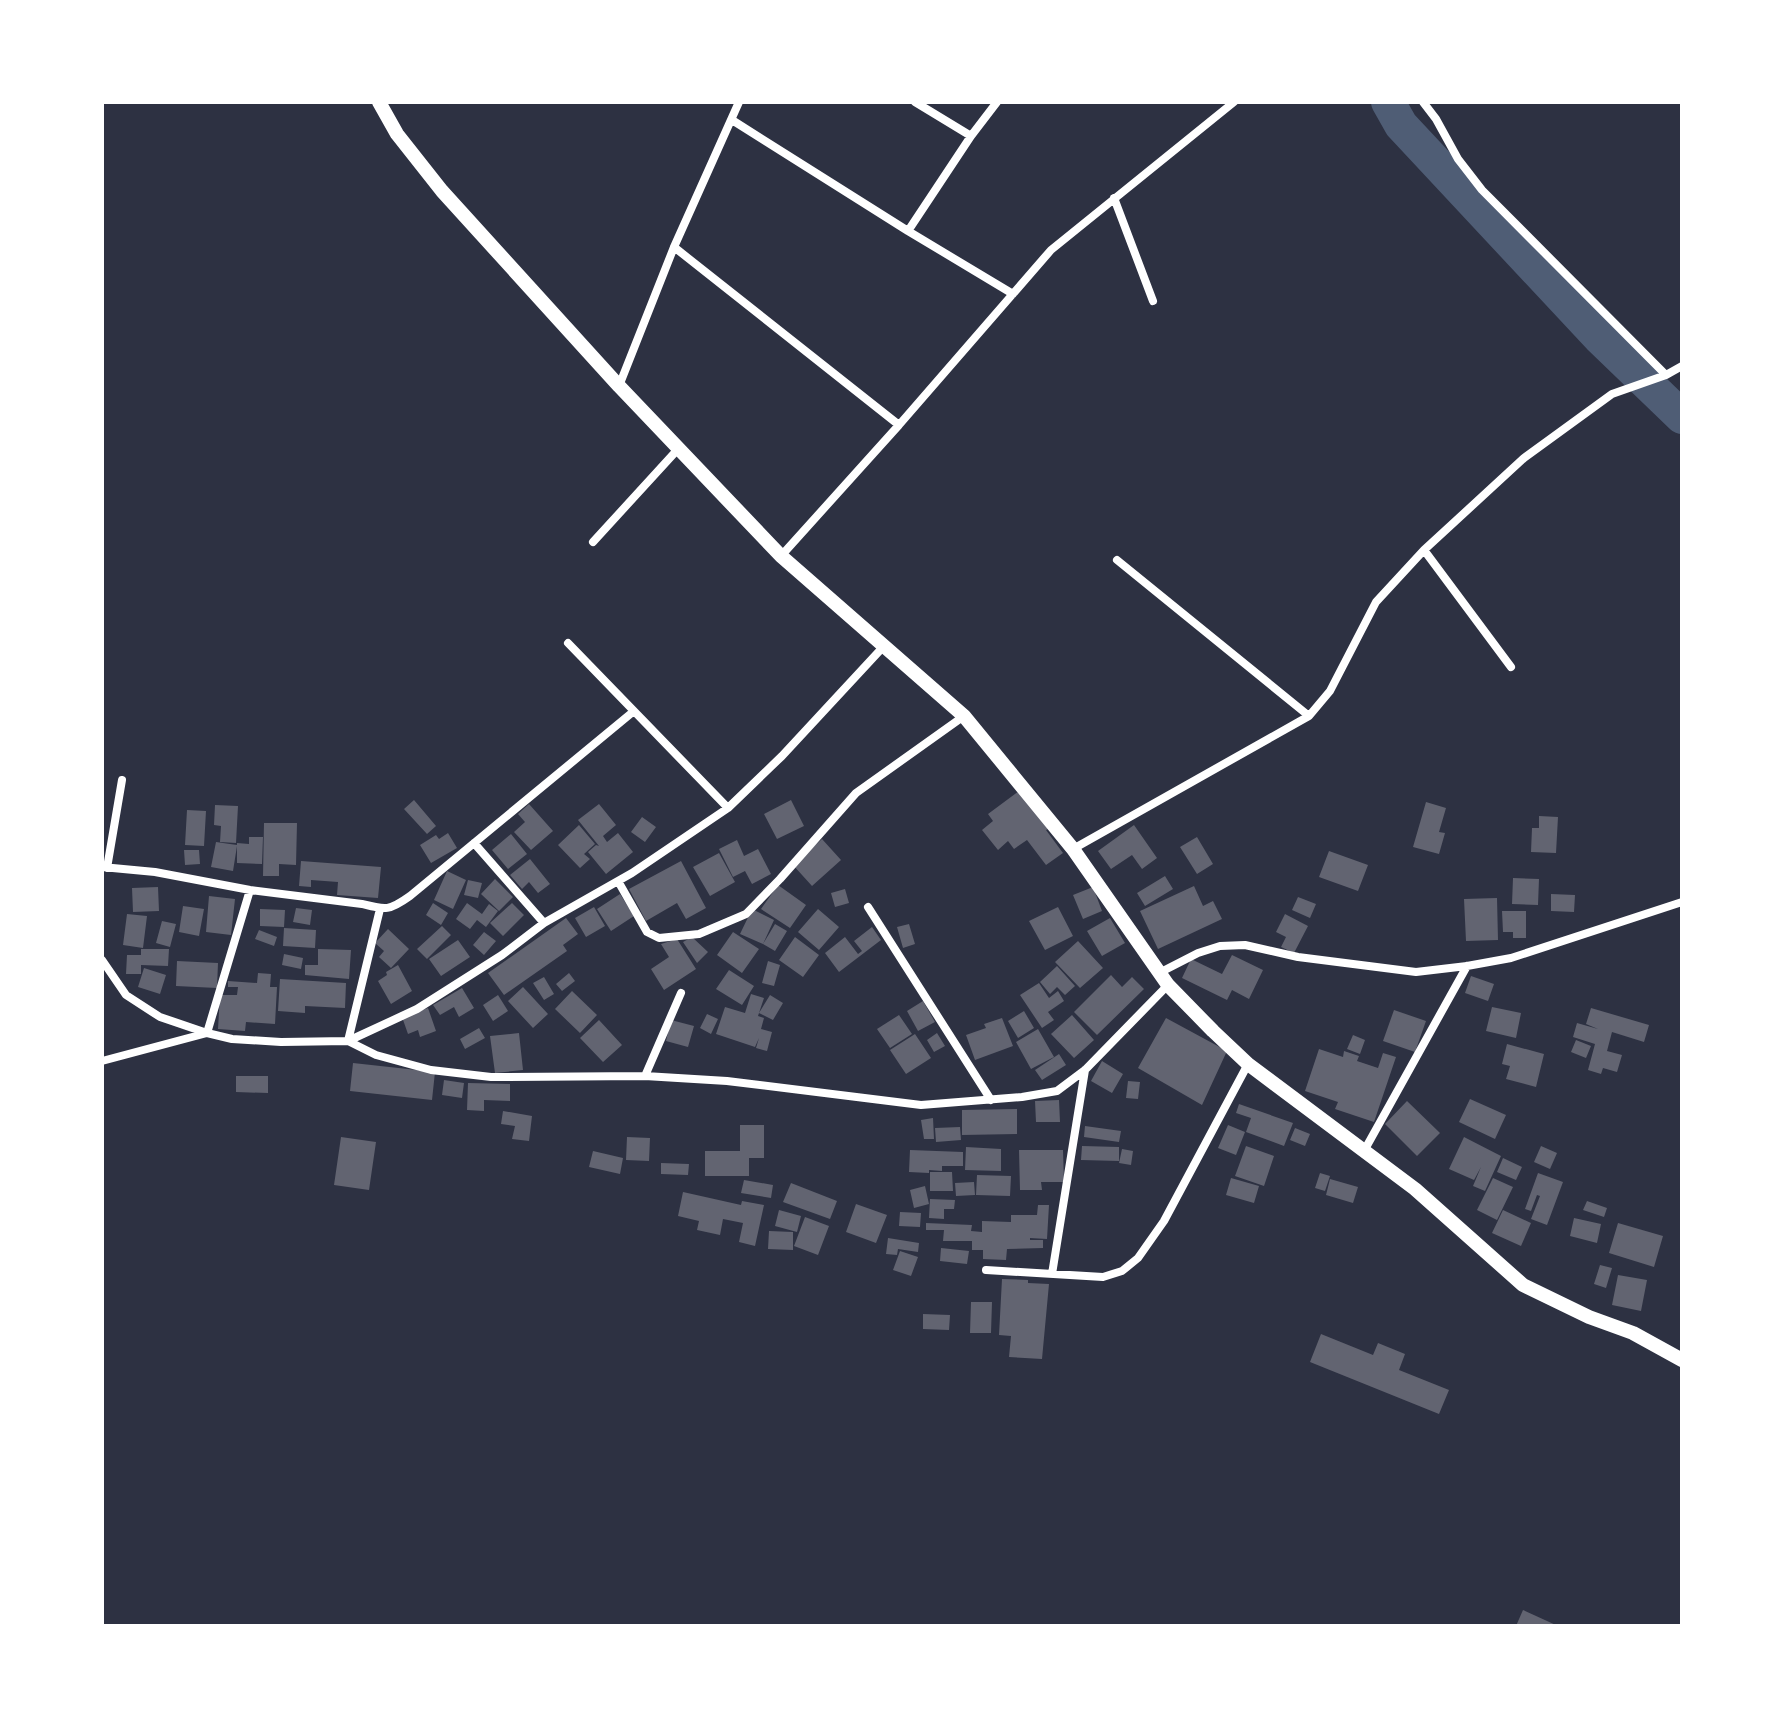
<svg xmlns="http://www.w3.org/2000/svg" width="1784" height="1728" font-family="Montserrat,sans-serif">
<rect width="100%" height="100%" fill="#2d3142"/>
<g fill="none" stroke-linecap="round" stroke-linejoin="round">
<!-- river -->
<path stroke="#4f5d75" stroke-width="34" d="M1388 102 1401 125 1599 337 1682 417"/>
</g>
<!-- building -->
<path fill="#626471" d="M1019 791 1048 829 1046 830 1063 853 1046 865 1027 840 1014 849 1008 841 998 850 982 830 993 821 988 814Z
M414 800 436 826 427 834 404 809Z
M791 800 804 826 777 839 764 814Z
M1426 802 1446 808 1439 832 1445 833 1439 854 1413 847Z
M529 804 553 831 531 850 514 832 525 822 518 814Z
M599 804 616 825 603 836 607 842 618 833 633 852 606 874 588 852 596 845 599 846 578 820Z
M215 805 238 806 236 843 220 842 221 826 214 825Z
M187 810 206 811 204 846 185 845Z
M1539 816 1558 817 1556 853 1531 852 1532 828H1539Z
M642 817 656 827 645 842 631 832Z
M264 823H297L296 865 279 864V876H263Z
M579 825 595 844 584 854 590 859 580 868 558 845Z
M1134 825 1157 858 1142 869 1132 855 1111 869 1098 851Z
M448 833 457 848 431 863 420 845 436 835 439 839Z
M511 834 527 854 508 869 492 850Z
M249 837H263L262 864 237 863V846L233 871 211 867 216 842 237 845V843L249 844Z
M1197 837 1213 864 1197 874 1180 847Z
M822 839 841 860 812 886 793 865Z
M737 840 744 856 758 849 771 874 752 884 745 871 733 877 719 849Z
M184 850H199L200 864 185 865Z
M1329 851 1368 865 1358 891 1319 877Z
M719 853 735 882 710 896 693 867Z
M530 859 550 884 538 893 529 882 522 889 510 875Z
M301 861 381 867 378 898 337 895 338 882 311 880V887L299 886Z
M681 861 706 908 686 919 677 903 646 921 629 889Z
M447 871 466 880 453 909 434 900Z
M1165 876 1173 889 1145 906 1137 893Z
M1513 878 1539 879 1538 905 1512 904Z
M495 879 513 897 499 911 481 894Z
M468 880 482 883 478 898 464 895Z
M778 885 806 905 790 928 761 909Z
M1194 886 1203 906 1213 901 1222 919 1158 949 1140 911Z
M158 887 159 911 133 912 132 888Z
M1093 887 1102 911 1083 919 1073 895Z
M845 889 849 903 835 907 831 893Z
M620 894 634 916 611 931 597 909Z
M1551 894 1575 895 1574 912 1551 911Z
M209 896 235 899 231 935 206 932Z
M1298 897 1316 904 1310 918 1292 910Z
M1497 898 1498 940 1466 941 1464 899Z
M433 903 448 913 441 925 426 915Z
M467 903 482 914 489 904 498 911 486 927 477 920 470 929 456 919Z
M512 903 524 915 503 936 490 923Z
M183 906 204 909 199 936 179 932Z
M594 907 605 926 586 937 575 918Z
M1058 907 1073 936 1045 950 1029 921Z
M296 908 312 910 310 925 293 922Z
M260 909 285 910 284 927 260 926Z
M752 909 774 920 763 944 740 934Z
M818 909 839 927 819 950 798 932Z
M1502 911H1526V938H1513V932H1503Z
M127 914 147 916 143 948 123 945Z
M1285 914 1308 926 1294 953 1281 947 1286 937 1276 932Z
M566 918 578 934 563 945 567 951 504 995 488 973Z
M1110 918 1125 943 1102 956 1087 931Z
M162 921 176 924 170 947 156 943Z
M775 924 787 931 775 951 763 944Z
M909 924 915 944 903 948 897 927Z
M442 926 451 935 427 959 417 949Z
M872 927 881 940 839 972 825 953 845 937 858 954 862 951 854 941Z
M284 928 316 930 315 948 283 946Z
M388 929 409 949 391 968 379 957 384 951 375 943Z
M259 930 277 937 274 946 255 939Z
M484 932 496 941 484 955 473 945Z
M733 932 759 949 742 973 717 955Z
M692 937 708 952 697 963 683 942Z
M795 937 819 955 803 977 779 960Z
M677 939 696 969 664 990 651 969 669 957 661 944Z
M458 940 470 957 441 976 429 959Z
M1078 941 1103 968 1080 988 1055 962Z
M141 949H169L168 966 141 965V974H126L127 955H141Z
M318 949 351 950 349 979 305 975V965H318Z
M284 954 303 958 301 969 282 965Z
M1232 955 1263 970 1249 999 1232 990 1227 1000 1182 978 1191 959 1222 974Z
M177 961 218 963 217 988 176 986Z
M768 961 780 965 774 986 762 983Z
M398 965 412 991 391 1004 378 981 387 975 386 972Z
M1057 966 1075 986 1065 995 1057 987 1050 994 1040 982Z
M144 968 166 975 160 994 138 987Z
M729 970 754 986 742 1005 716 989Z
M258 973 271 974 270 987H277L275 1024 246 1022 245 1031 218 1029 220 995H237L238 987H228V981L257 983Z
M569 973 575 981 562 991 556 984Z
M1111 975 1122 987 1132 977 1144 989 1097 1035 1074 1012Z
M1471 976 1494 984 1488 1001 1465 993Z
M544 977 554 994 544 1000 533 983Z
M280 979 346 983 345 1008 305 1006V1013L278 1011Z
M1039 983 1049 998 1058 991 1064 1001 1048 1012 1054 1020 1042 1028 1020 995Z
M523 987 548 1014 533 1028 508 1001Z
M462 988 474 1008 459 1017 454 1007 440 1015 433 1005Z
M572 991 597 1015 580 1033 555 1009Z
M751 994 764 998 758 1016 764 1018 761 1029 772 1032 767 1051 756 1048 759 1038 755 1047 716 1034 725 1007 745 1013Z
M498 995 508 1011 493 1021 483 1005Z
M770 995 783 1003 773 1020 759 1013Z
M923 1001 935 1022 918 1031 907 1011Z
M1492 1007 1521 1013 1516 1038 1486 1031Z
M428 1008 436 1031 420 1037 418 1030 408 1034 402 1017Z
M1591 1008 1649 1025 1644 1042 1612 1032 1607 1051 1622 1055 1617 1072 1603 1068 1601 1074 1588 1070 1595 1044 1573 1037 1577 1023 1598 1029 1586 1024Z
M1394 1010 1426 1021 1415 1052 1383 1041Z
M1024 1011 1034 1028 1018 1038 1008 1021Z
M707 1014 718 1019 711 1034 700 1028Z
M899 1015 912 1034 890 1048 877 1029Z
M1072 1015 1094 1040 1074 1058 1051 1034Z
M1002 1018 1013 1046 975 1060 966 1035 986 1028 984 1024Z
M1166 1018 1227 1051 1202 1105 1138 1068Z
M599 1020 622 1045 603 1062 580 1038Z
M671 1020 694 1026 688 1047 666 1041Z
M479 1028 485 1038 465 1049 460 1039Z
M1038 1029 1054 1057 1031 1069 1016 1042Z
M519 1033 523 1070 495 1073 490 1036Z
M937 1033 945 1046 934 1052 927 1040Z
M915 1034 931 1058 906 1074 890 1050Z
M1353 1035 1365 1040 1360 1054 1347 1049Z
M1576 1040 1591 1046 1586 1058 1571 1052Z
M1507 1044 1544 1054 1536 1087 1506 1079 1510 1066 1502 1064Z
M1319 1049 1343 1057 1344 1051 1359 1056 1357 1061 1378 1068 1383 1053 1396 1057 1374 1122 1335 1109 1338 1102 1305 1091Z
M1059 1054 1066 1065 1042 1080 1035 1070Z
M1102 1061 1123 1074 1112 1093 1091 1081Z
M353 1063 435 1072 432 1100 350 1091Z
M236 1076H268V1093L236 1092Z
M444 1080 464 1083 462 1098 442 1095Z
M1128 1081 1140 1082 1138 1099 1126 1098Z
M468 1083 510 1084V1101L484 1100V1111L467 1110Z
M1470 1099 1506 1115 1495 1139 1459 1122Z
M1059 1100 1060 1122H1036L1035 1101Z
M1407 1101 1440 1133 1417 1156 1385 1124Z
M1239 1104 1293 1123 1284 1146 1246 1132 1251 1118 1236 1113Z
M1017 1109V1134L962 1135V1110Z
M503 1111 532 1116 529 1141 512 1139 515 1126 501 1124Z
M933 1118 934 1139H924L921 1120Z
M740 1125H764V1158H749V1176H705V1151H740Z
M1228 1125 1245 1132 1236 1155 1218 1148Z
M1085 1126 1121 1131 1119 1142 1084 1137Z
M960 1127 961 1140 936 1142 935 1128Z
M1295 1128 1310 1134 1305 1146 1290 1140Z
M341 1137 376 1142 369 1190 334 1185Z
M627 1137 650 1138 649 1161 626 1160Z
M1464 1137 1501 1156 1485 1191 1473 1186 1481 1167 1474 1180 1449 1169Z
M1082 1146 1119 1147V1161L1081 1160Z
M1246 1146 1274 1156 1264 1186 1235 1176Z
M1541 1146 1557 1153 1550 1169 1534 1162Z
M966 1147 1001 1149V1171L965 1170Z
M1122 1149 1133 1151 1131 1165 1119 1163Z
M910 1150 963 1152V1166H942V1171L929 1170V1173L909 1172Z
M1019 1150H1063L1064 1182H1041L1042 1190H1020Z
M593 1151 623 1158 620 1174 589 1167Z
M1503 1158 1522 1167 1516 1180 1497 1172Z
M661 1163 689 1164 688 1175 661 1174Z
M930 1172H952L953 1191H930Z
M1320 1173 1330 1176 1325 1191 1315 1188Z
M1538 1173 1563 1182 1547 1225 1531 1219 1540 1196 1537 1195 1531 1211 1525 1209Z
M977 1175 1011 1176 1010 1196 976 1195Z
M1231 1178 1259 1186 1254 1203 1226 1195Z
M1493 1178 1513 1187 1497 1220 1477 1210Z
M1330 1179 1358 1187 1353 1203 1326 1195Z
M744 1180 773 1185 771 1198 741 1193Z
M974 1182 975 1195 956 1196 955 1183Z
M791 1183 837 1201 830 1219 783 1202Z
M925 1186 929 1204 914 1208 910 1190Z
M683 1192 741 1205 742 1201 764 1205 755 1246 739 1242 743 1223 723 1219 720 1235 697 1230 699 1221 678 1216Z
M930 1199 955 1200 954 1209H944V1219L929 1218Z
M1587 1201 1607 1208 1604 1217 1583 1210Z
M856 1204 887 1215 876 1243 846 1232Z
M1038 1205H1049L1047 1239 1030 1238V1240H1043V1248L1007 1249 1006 1260 983 1259V1250H972V1241H943L944 1230H926V1223L972 1225 971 1231 982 1232V1221L1011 1222V1215H1037Z
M779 1210 801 1216 797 1232 775 1226Z
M1503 1210 1531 1223 1521 1246 1492 1233Z
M900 1212 921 1213 920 1227 899 1226Z
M805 1217 829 1226 818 1255 794 1246Z
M1574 1218 1601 1224 1597 1243 1570 1236Z
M1618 1223 1663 1236 1654 1267 1609 1253Z
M769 1231 793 1232V1250L768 1249Z
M888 1238 919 1243 918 1252 898 1249 897 1255 886 1254Z
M941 1248 969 1251 967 1264 940 1261Z
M900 1251 918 1257 911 1276 893 1270Z
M1600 1265 1612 1268 1606 1288 1594 1284Z
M1618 1275 1647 1280 1641 1311 1612 1305Z
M1002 1279 1028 1280V1283L1049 1284 1042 1359 1009 1357 1011 1336 999 1335Z
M971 1302H992L991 1333H970Z
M923 1314 950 1315 949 1330 923 1329Z
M1321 1334 1373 1355 1378 1343 1405 1354 1399 1370 1449 1390 1439 1414 1310 1362Z
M1523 1610 1558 1626H1516Z"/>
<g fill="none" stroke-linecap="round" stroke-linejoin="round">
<!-- minor -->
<path stroke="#fff" stroke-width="8" d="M915 102 971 136
M1423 102 1436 119 1458 159 1482 190 1666 375
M732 120 908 231 971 136 997 102
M1114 198 1153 301
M908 231 1013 294
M674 247 899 425 1051 250 1234 102
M619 386 674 247 739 102
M593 542 679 448
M1424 550 1511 667
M781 556 899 425
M1117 560 1309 716
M568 643 728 808
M474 843 544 923
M1073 849 1309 716 1330 691 1376 602 1424 550 1524 458 1612 394 1666 375 1682 366
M102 867 155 872 250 890 362 904C386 910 389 911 410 896L634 711
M107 868 122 780
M618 881 647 932 659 938 699 934 746 914 780 879 856 793 964 716
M868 907 991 1100
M380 909 348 1041 376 1055 431 1070 491 1077 645 1076 727 1081 921 1105 1022 1097 1057 1091 1085 1070 1168 985
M102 960 126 995 160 1017 207 1033 232 1039 281 1042 348 1041 417 1009 502 955 544 923 632 873 728 808 782 756 884 646
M1159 973 1198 953 1220 946 1245 945 1298 957 1416 972 1467 966 1511 958 1682 902
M102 1061 207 1033 250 890
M645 1076 681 993
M1364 1151 1467 966
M986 1270 1103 1277 1122 1271 1138 1258 1164 1221 1248 1064
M1052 1274 1085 1070"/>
<!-- secondary -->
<path stroke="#fff" stroke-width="14" d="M379 102 397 134 442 191 619 386 781 556 964 716 1073 849 1168 985 1213 1031 1248 1064 1415 1189 1523 1285 1589 1317 1633 1333 1682 1360"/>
</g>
<!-- border -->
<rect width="1784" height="1728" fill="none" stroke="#ffffff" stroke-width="208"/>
</svg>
